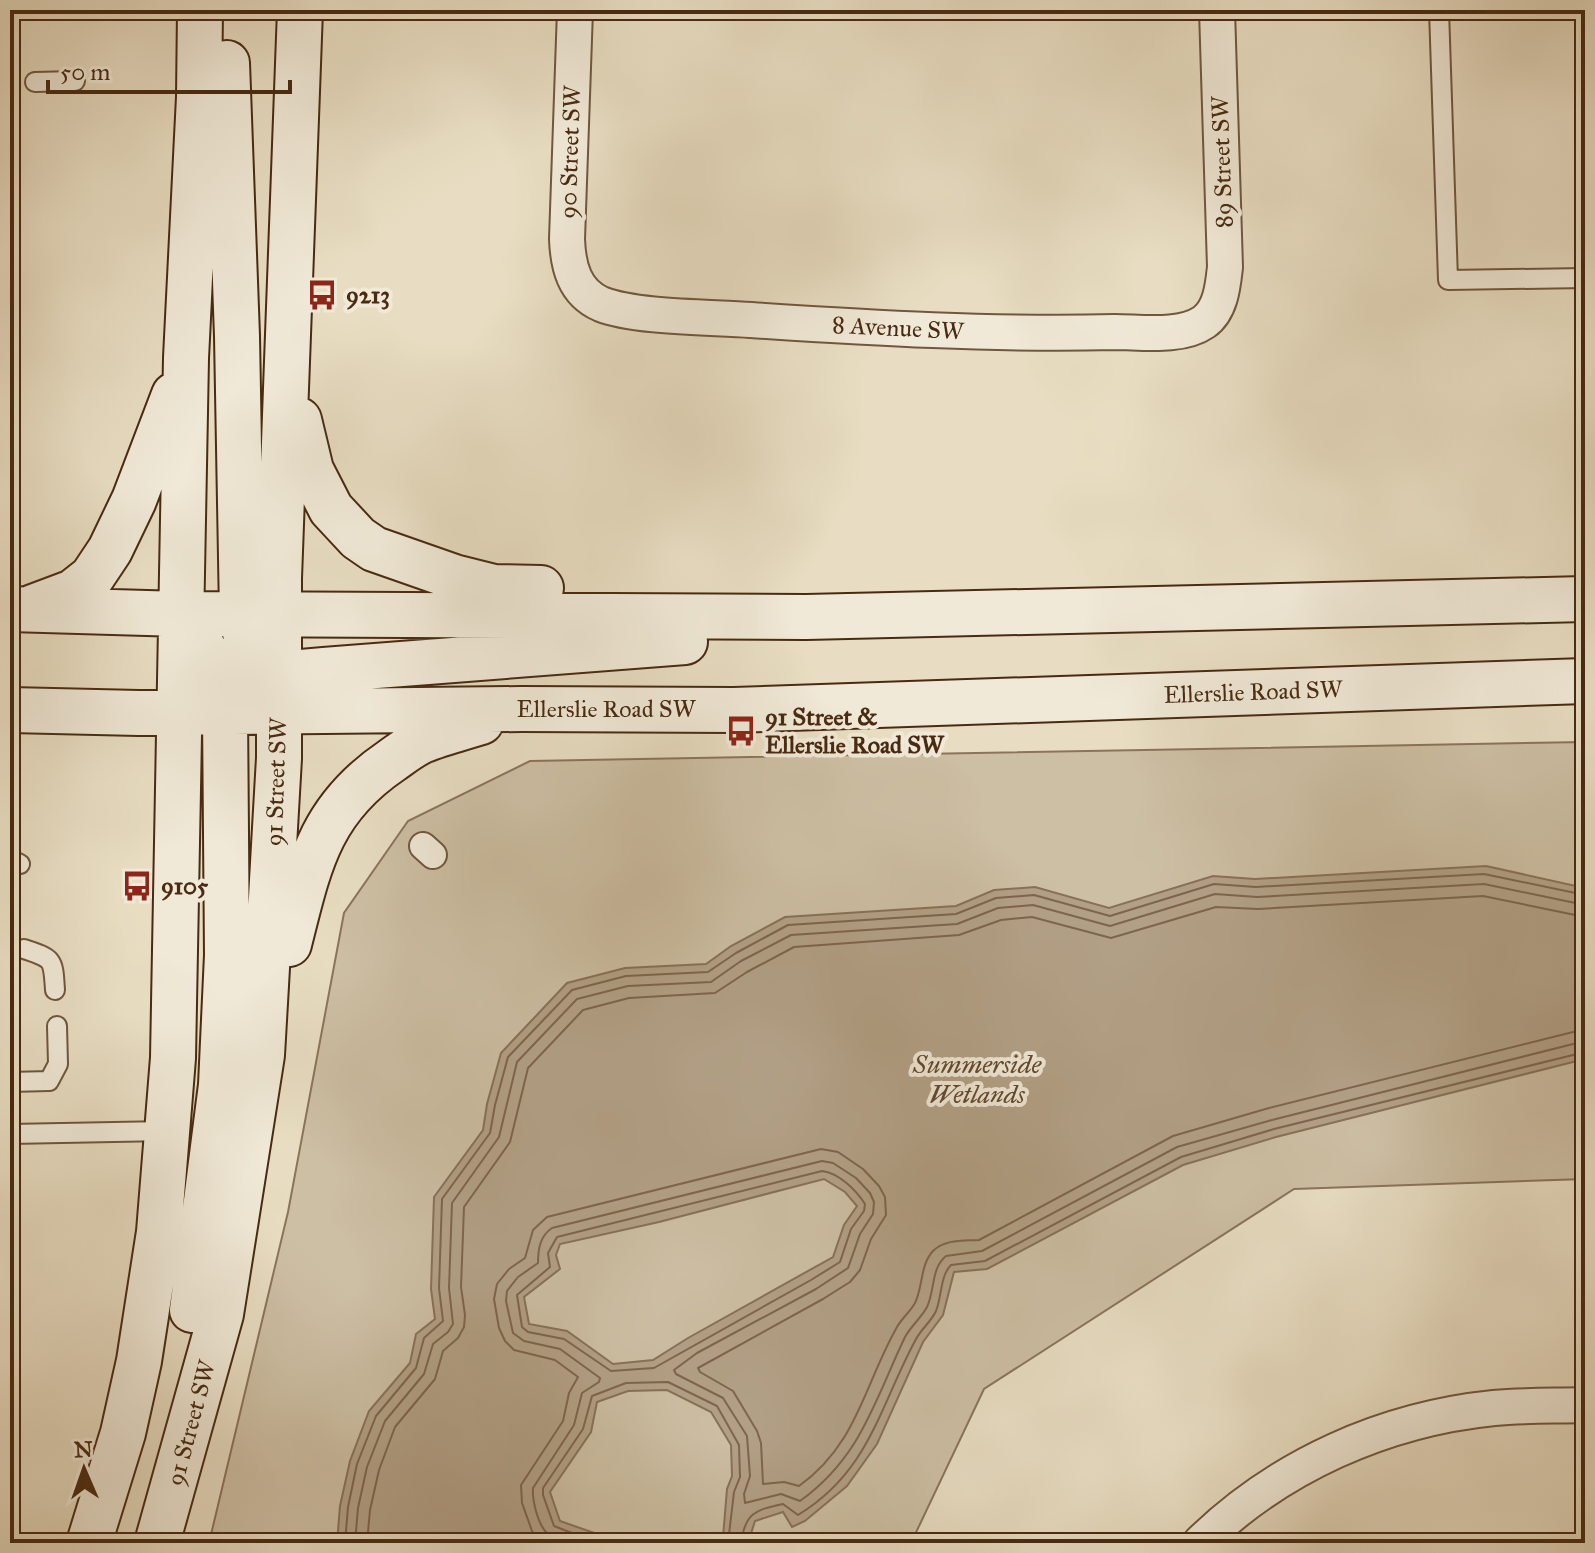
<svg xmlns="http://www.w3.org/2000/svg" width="1595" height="1553" font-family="'IM FELL Great Primer',serif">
<rect width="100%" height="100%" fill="#e8ddc2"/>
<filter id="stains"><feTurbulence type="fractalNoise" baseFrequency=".0025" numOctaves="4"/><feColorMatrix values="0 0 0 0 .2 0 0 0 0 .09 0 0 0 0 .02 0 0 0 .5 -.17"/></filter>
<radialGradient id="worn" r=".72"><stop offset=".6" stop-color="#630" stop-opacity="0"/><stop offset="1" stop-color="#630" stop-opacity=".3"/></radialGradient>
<!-- green -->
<path fill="#cdbfa4" stroke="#8b745b" stroke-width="2" d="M1585 742V1179L1294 1189 984 1389 911 1543H209L288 1212 344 913 408 821 530 761Z"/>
<!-- water -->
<path fill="#b2a086" stroke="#887158" stroke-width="2" fill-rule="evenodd" d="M1486 866 1585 888V1059L1276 1137 1183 1165 987 1269 954 1272 943 1315 923 1342 877 1444 847 1486 805 1521 792 1527 783 1512 755 1521 748 1543H716L723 1537 727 1489 732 1476 731 1445 711 1412 667 1390 628 1391 597 1402 591 1432 550 1492 560 1521 623 1543H337L340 1506 350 1461 369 1411 410 1363 416 1334 435 1319 431 1289 434 1197 483 1130 487 1104 501 1053 567 983 625 968 706 964 731 946 785 917 956 906 994 890 1035 887 1109 908 1213 876 1255 879ZM824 1179 845 1192 857 1206 844 1225 833 1257 688 1338 653 1360 613 1364 567 1331 529 1324 524 1297 560 1269 556 1255 560 1244 659 1222Z"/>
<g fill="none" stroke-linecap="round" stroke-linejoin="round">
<!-- shore -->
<path stroke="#7e654c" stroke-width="2" d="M822 1171C839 1173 856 1190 865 1204L864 1211 851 1229 840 1262 811 1280 654 1368 611 1371 564 1339 528 1332 522 1327 517 1295 550 1267 548 1253 557 1237Z
M345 1543 348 1507 357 1464 376 1416 416 1368 424 1338 443 1321 439 1288 442 1199 490 1133 495 1105 508 1057 572 990 626 976 708 972 736 953 788 925 956 914 996 898 1034 895 1110 916 1214 884 1256 887 1484 874 1585 895
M355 1543 358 1508 367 1467 385 1421 424 1374 433 1344 448 1332 453 1324 449 1288 452 1203 499 1137 517 1062 577 999 628 986 711 982 741 961 791 935 957 924 998 908 1033 905 1110 926 1215 894 1257 897 1484 884 1585 905
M367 1543 370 1510 379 1470 395 1427 435 1379 443 1351 458 1338 464 1327 465 1315 461 1287 464 1207 510 1142 528 1068 583 1010 629 998 715 993 747 972 794 947 959 935 1001 920 1032 917 1111 938 1216 907 1258 909 1483 896 1585 917
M540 1543 532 1531 522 1503 521 1485 563 1421 569 1393 578 1377 555 1360 514 1350 505 1341 499 1328 494 1299 497 1284 509 1269 525 1258 533 1230 547 1217 821 1149 838 1152 863 1169 879 1186 885 1197 886 1215 871 1239 860 1270 850 1282 823 1299 698 1368 700 1372 733 1391 757 1431 761 1443 763 1484 784 1482 799 1486C857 1445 864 1385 897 1327 902 1318 910 1312 915 1303 923 1287 920 1265 933 1251 945 1239 963 1241 979 1240L1173 1136 1269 1108 1585 1029
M568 1543C562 1541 554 1539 548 1534 538 1526 532 1500 533 1488L574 1425 582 1393 599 1382 600 1378 560 1349 524 1341 513 1333 506 1301 507 1291 518 1277 538 1263C538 1249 540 1236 552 1228L822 1161 833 1163 856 1178 870 1193 874 1202 873 1214 860 1234 848 1268 816 1289 697 1353 674 1370 676 1374 723 1398 747 1436 750 1476 744 1494 745 1503 781 1494 800 1501C861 1457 874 1402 905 1337 911 1326 921 1318 927 1307 935 1290 931 1268 946 1256L982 1251 1177 1147 1272 1120 1585 1041
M597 1543 554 1526 543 1495V1488L583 1429 592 1396 626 1383 668 1382 717 1406 739 1445 740 1477 734 1492 728 1543
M741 1543C745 1513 755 1510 783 1504L798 1515C869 1472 879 1408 915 1341 920 1330 931 1322 936 1311 942 1296 940 1276 951 1265L985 1261 1181 1157 1274 1129 1585 1052"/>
<!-- service casing -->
<g stroke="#71573e" stroke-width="22">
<path id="service" d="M1439 10 1448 280 1585 278
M35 82 75 81
M10 859 20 864
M24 949C54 959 53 959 55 990
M10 1082 49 1081 58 1064 57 1026
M10 1134 166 1131"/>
</g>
<!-- pedestrian casing -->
<g stroke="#71573e" stroke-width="30">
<path id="pedestrian" d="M423 846 433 855"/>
</g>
<!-- minor casing -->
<g stroke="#71573e" stroke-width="38">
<path id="minor" d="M575 10 567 239C568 266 574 292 601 304 636 318 712 317 751 320 873 328 993 335 1115 332 1141 332 1181 338 1204 322 1221 310 1223 285 1225 267L1217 10
M1200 1543C1279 1466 1384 1419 1494 1408 1524 1405 1555 1406 1585 1405"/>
</g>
<!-- secondary casing -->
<g stroke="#492a12" stroke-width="48">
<path id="secondary" d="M227 63 237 336 242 613C247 649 251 673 272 704
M299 420 311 470 331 509 358 538 374 549 454 577 494 587 541 588
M33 607 73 592 92 577 110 550 134 500 174 395
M10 609 181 614 806 617 1585 599
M181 614 217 669 225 712 227 955 221 1085 192 1310
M253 682 279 674 324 670 685 642
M10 710 139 713 521 709 734 710 1585 681
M289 944C309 865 319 810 391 761 401 754 411 746 422 741 441 733 462 728 481 722
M89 1543 123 1433 139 1361 159 1232 173 1058 186 358 199 97 200 10
M157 1543 221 1314 262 1055 279 758V578L300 10"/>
</g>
<!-- service -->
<use href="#service" stroke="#f0e9d7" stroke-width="18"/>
<!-- pedestrian -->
<use href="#pedestrian" stroke="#f0e9d7" stroke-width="26"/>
<!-- minor -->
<use href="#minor" stroke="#f0e9d7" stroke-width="34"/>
<!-- secondary -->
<use href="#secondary" stroke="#f0e9d7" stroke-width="44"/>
</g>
<!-- icons -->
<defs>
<g id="bus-bare" transform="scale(2.4)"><path d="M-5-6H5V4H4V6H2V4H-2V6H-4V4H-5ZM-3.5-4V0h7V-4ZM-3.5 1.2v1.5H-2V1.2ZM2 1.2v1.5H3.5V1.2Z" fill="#8f2418" stroke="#f0e9d7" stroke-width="2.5" paint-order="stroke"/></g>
</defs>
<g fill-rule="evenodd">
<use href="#bus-bare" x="322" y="295"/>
<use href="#bus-bare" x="741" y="731"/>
<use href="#bus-bare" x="137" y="886"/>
</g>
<g text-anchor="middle" stroke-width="8" stroke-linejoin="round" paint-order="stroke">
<!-- street labels -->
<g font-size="24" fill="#492a12" stroke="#f0e9d7">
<text transform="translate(570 152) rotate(-88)" y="8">90 Street SW</text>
<text transform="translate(1222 162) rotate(-92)" y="8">89 Street SW</text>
<text transform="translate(898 328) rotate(3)" y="8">8 Avenue SW</text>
<text transform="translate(1253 692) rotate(-2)" y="8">Ellerslie Road SW</text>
<text x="606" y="717">Ellerslie Road SW</text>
<text transform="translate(276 782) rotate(-88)" y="8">91 Street SW</text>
<text transform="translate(191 1423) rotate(-75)" y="8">91 Street SW</text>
</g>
<!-- poi labels -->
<g font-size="24" font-weight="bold" fill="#492a12" stroke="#f0e9d7" text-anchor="start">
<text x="346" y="303">9213</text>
<text x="765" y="725">91 Street &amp;<tspan x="765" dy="28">Ellerslie Road SW</tspan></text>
<text x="161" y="894">9105</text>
</g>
<!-- water labels -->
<g font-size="26" font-style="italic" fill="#63482f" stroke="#f0e9d7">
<text x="977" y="1073">Summerside<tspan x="977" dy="30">Wetlands</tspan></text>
</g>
</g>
<!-- margin -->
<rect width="1595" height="1553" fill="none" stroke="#e8ddc2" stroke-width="40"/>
<rect x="12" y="12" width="1571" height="1529" fill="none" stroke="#492a12" stroke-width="4"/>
<rect x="20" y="20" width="1555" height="1513" fill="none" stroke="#492a12" stroke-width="2"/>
<!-- north arrow -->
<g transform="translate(84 1469) rotate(358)" stroke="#f0e9d7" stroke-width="6" paint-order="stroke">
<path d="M0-6L14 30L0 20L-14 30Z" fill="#492a12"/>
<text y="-12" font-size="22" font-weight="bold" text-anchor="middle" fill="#492a12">N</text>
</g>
<!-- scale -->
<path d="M48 80v12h242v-12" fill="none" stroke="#492a12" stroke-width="4"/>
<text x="60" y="80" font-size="24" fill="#492a12" stroke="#f0e9d7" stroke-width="6" paint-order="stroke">50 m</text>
<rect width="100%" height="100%" filter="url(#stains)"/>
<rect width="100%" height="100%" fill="url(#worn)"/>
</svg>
